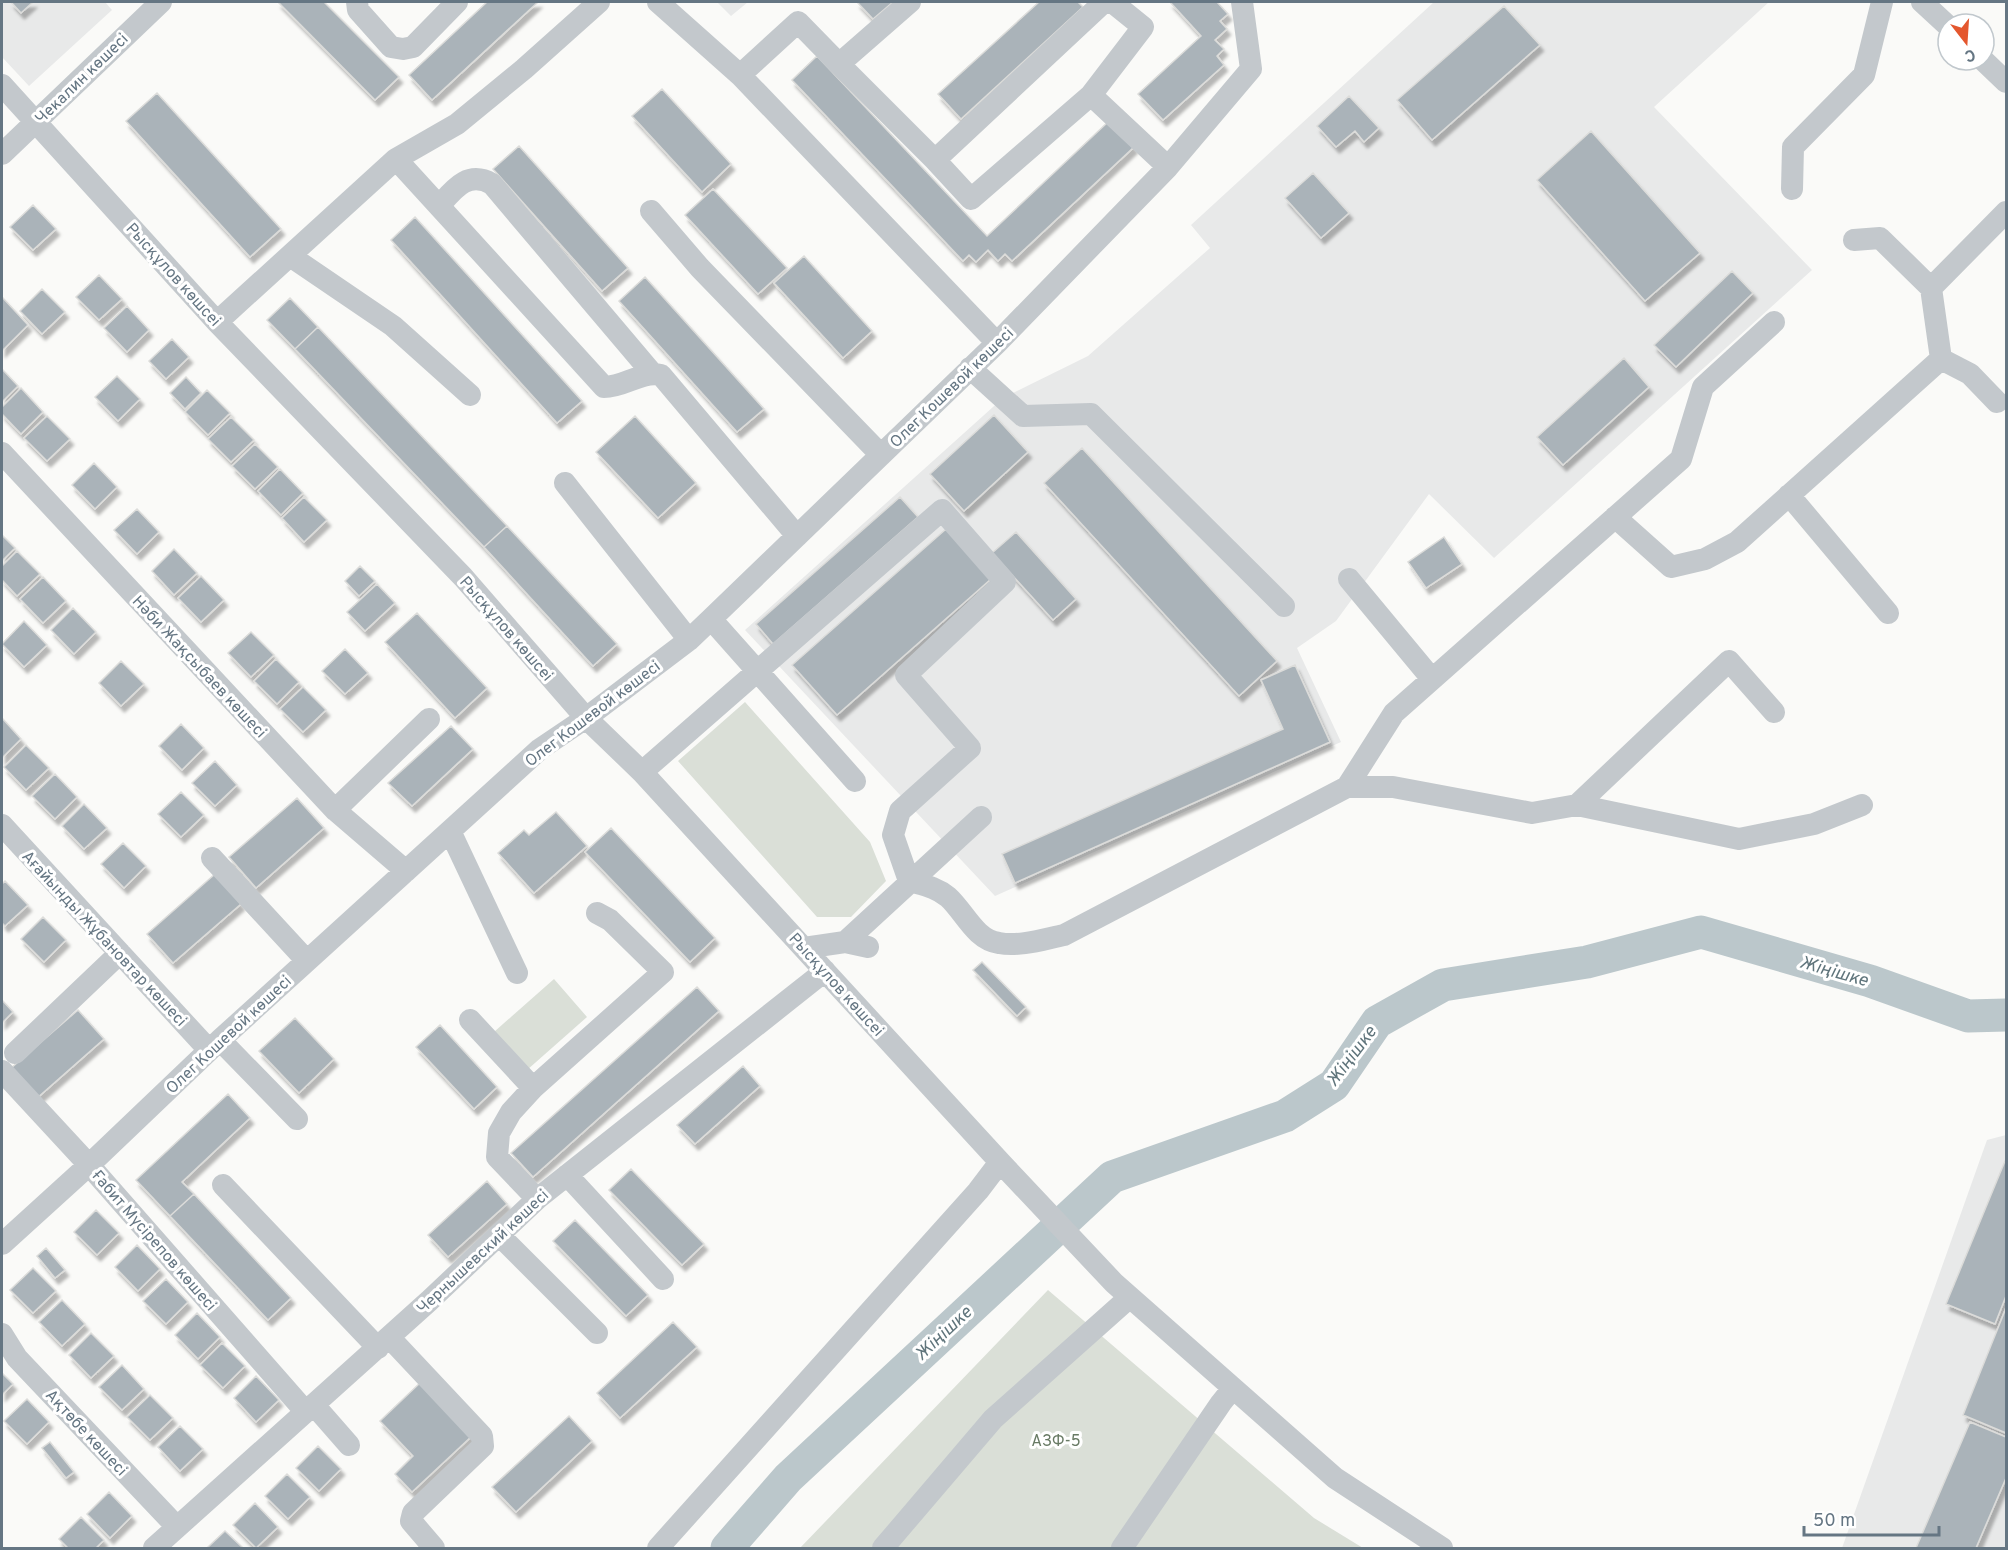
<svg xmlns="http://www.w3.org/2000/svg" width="2008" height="1550" font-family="Overpass,sans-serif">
<defs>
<filter id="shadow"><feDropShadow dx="3.5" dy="6" stdDeviation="1.5" flood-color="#0004"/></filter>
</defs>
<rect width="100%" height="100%" fill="#fafaf8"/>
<!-- built -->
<path fill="#e8e9e9" d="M2 2H105L112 10 29 86 2 57Z
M717 2H748L731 16Z
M1434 2H1769L1654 107 1812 270 1494 558 1429 494 1336 621 1297 648 1341 742 995 896 745 630 1003 398 1088 356 1210 248 1191 225Z
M2006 1135V1548H1842L1987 1140Z"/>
<!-- green -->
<path fill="#dadfd7" d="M745 702 870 842 886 881 851 917H817L678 761Z
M554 979 587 1017 527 1070 494 1032Z
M1048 1290 1314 1518 1363 1548H800Z"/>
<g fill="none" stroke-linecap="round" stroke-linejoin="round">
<!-- river -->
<path stroke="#bbc7cb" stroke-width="33" d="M727 1548 788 1478 1112 1177 1285 1116 1334 1085 1377 1022 1443 985 1587 962 1701 932 1870 981 1968 1016 2006 1015"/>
</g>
<!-- building -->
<path fill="#aab3b9" stroke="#dcdcda" stroke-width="1.5" filter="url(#shadow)" d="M11 2H33L21 13Z
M278 2H324L399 77 375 100Z
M487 2H538L432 100 409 75Z
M857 2H893L873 19Z
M1039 2H1078L1083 7 961 119 938 94Z
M1170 2H1217L1228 14 1220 21 1227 29 1215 40 1224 49 1217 56 1224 65 1163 120 1138 94 1201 36Z
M1504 6 1540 45 1432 140 1397 100Z
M817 56 987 236 1109 121 1134 147 1012 261 1005 254 998 261 988 250 976 262 969 255 963 261 792 80Z
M662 89 731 164 702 192 632 116Z
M157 93 281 229 250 257 126 121Z
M1349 96 1379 128 1364 142 1355 131 1336 147 1317 126Z
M1591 131 1700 253 1645 301 1537 180Z
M519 146 628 268 602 291 493 169Z
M1313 173 1349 213 1321 238 1285 198Z
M713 189 787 268 758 294 685 215Z
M33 205 56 229 33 250 10 227Z
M415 217 582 401 557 423 391 240Z
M804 256 872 331 843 358 774 283Z
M1732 271 1753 293 1676 367 1654 345Z
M99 275 122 299 99 320 76 297Z
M645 277 764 409 737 432 619 301Z
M42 289 65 312 42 334 20 311Z
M2 297 28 325 2 351Z
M290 298 318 327 295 349 267 320Z
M127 306 149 330 127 352 104 328Z
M318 327 507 526 484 547 295 349Z
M172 339 189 357 166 379 149 361Z
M1624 358 1649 387 1563 465 1537 437Z
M2 369 18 386 2 402Z
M117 376 140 399 118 421 95 397Z
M186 377 201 393 185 409 170 393Z
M21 388 43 412 21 434 2 414V407Z
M207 390 230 413 208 435 185 412Z
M994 415 1028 452 964 511 930 474Z
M47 416 70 439 47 461 24 438Z
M635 416 696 483 658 518 596 452Z
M231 417 254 440 231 462 208 439Z
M255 444 278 467 255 489 232 466Z
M1082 448 1277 661 1239 696 1044 483Z
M94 463 117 487 95 509 72 485Z
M280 469 303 493 281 515 258 491Z
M304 497 327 520 304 542 282 518Z
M900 497 918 517 773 644 756 624Z
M137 509 159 532 137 554 114 530Z
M507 526 617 644 593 666 484 547Z
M946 529 991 579 837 715 792 665Z
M1016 532 1076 599 1053 620 992 553Z
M2 535 15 548 2 561Z
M1444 537 1462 564 1426 588 1408 562Z
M174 549 197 573 174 595 152 571Z
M17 551 40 574 17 596 2 580V566Z
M360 566 375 581 359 596 345 581Z
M201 576 224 600 201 622 178 598Z
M43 577 66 601 43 623 20 599Z
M377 584 395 603 365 631 347 612Z
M73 608 96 632 74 654 51 630Z
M417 613 487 688 455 718 385 642Z
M24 621 47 645 24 667 2 644Z
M251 632 274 655 251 677 228 653Z
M345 649 368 673 345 694 322 671Z
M276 659 299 682 277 704 254 681Z
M121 661 144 684 121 706 99 683Z
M1295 665 1330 742 1015 883 1002 854 1283 729 1261 680Z
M303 687 326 710 303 732 280 709Z
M2 718 21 739 2 758Z
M181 724 204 748 182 770 159 746Z
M451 726 473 749 412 806 388 783Z
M26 745 49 768 26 790 4 767Z
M215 761 237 785 215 806 192 783Z
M55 774 77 797 55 819 32 796Z
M181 792 204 815 181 837 158 814Z
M297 798 324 828 256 888 229 857Z
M84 804 107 828 84 849 62 826Z
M556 812 587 846 534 893 498 853 524 830 529 835Z
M611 828 715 938 690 962 585 852Z
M123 843 146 866 124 888 101 864Z
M215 874 241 904 173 963 147 934Z
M5 881 28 905 5 926 2 923V884Z
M43 917 66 940 44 962 21 939Z
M982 962 1026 1007 1017 1016 973 970Z
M697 987 719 1011 533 1177 511 1153Z
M2 1000 13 1012 2 1023Z
M78 1010 104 1039 36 1099 10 1069Z
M295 1018 334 1059 299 1093 259 1051Z
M440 1025 497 1087 474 1109 416 1047Z
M743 1066 760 1086 695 1144 677 1125Z
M228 1094 250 1118 182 1182 194 1194 170 1216 136 1180Z
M2005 1161H2006V1296L1995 1324 1946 1304Z
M631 1169 704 1244 682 1265 609 1190Z
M487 1181 507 1204 448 1257 428 1235Z
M194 1194 291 1298 268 1320 170 1216Z
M96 1210 119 1233 97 1255 74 1232Z
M575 1220 648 1295 626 1316 553 1241Z
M137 1245 160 1269 138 1291 115 1267Z
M46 1248 65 1270 55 1278 37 1256Z
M33 1268 56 1291 33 1313 10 1290Z
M166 1279 188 1302 166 1324 143 1301Z
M62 1300 85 1324 62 1346 39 1322Z
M2006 1308V1433L1963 1415Z
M197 1313 220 1337 198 1359 175 1335Z
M673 1322 697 1347 620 1418 597 1393Z
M91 1333 114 1356 91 1378 69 1355Z
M222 1343 245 1366 223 1388 200 1365Z
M122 1365 144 1389 122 1410 99 1387Z
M2 1373 13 1384 2 1395Z
M256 1376 279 1400 256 1422 234 1398Z
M422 1381 473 1435 412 1492 395 1474 413 1456 380 1421Z
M150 1395 173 1418 150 1440 127 1417Z
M27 1399 49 1422 27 1444 4 1421Z
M569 1416 592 1441 516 1512 492 1487Z
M1970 1422 2006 1437V1478L1976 1548H1916Z
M180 1426 203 1449 180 1471 158 1447Z
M50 1442 74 1472 66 1478 42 1448Z
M318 1446 341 1469 319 1491 296 1468Z
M287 1474 310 1497 288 1519 265 1496Z
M109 1492 132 1516 110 1538 87 1514Z
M255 1503 278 1527 256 1548 233 1525Z
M81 1517 104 1540 96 1548H68L59 1539Z
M225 1531 243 1548H207Z"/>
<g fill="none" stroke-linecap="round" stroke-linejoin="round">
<!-- minor -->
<path stroke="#c3c8cc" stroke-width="22" d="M357 2 358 10 391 47 403 49 413 47 457 2
M658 2 740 75 997 343
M910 2 839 64 935 160
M1104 2 935 160 971 199 1091 95 1143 27 1112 2
M1922 2 1948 26
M1983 60 2006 82
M740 75 798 22 839 64
M2 85 217 322 463 577 586 718 642 772 1000 1162 1114 1283 1335 1478 1442 1548
M1091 95 1168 167
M2 154 161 2
M396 159 604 387C625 387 640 371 661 375L797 536
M1792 189 1793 147 1864 75 1882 2
M439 206C454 189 468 170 492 184L652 373
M651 211 700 268 881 455
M1854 240 1880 238 1931 288
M290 256 393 326 470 395
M217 322 396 159 457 124 524 69 599 2
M1941 359 1970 374 1997 402
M970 368 1023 416 1091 414 1284 606
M2 453 335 810 406 871
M565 483 689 640
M1789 495 1888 613
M1615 517 1671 567 1705 559 1737 542 1941 359 1931 288 2006 212
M1349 579 1432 679
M711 619 855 781
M642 772 942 510 1005 582 906 675 970 748 900 811 893 835 909 881C923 885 936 887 948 897 964 911 975 940 999 943 1020 947 1044 939 1064 935L1347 787 1394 713 1681 459 1703 387 1774 322
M1347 787H1393L1532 813 1577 805 1739 839 1814 824 1862 805
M1577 805 1729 661 1774 712
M335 810 429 719
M2 825 209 1050
M450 831 517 973
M212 858 307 961
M845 942 981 817
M804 948 845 942 868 947
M470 1020 533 1088 663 972 610 920 597 913
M220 1040 297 1119
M15 1053 120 953
M2 1071 89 1165 305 1411
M533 1088 511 1112 499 1133 497 1157 537 1199
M567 1175 663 1279
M223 1185 378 1348
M499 1235 597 1333
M2 1244 89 1165 220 1040 540 749 586 718 689 640 711 619 997 343 1168 167 1251 69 1242 2
M2 1334 17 1358 177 1527
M389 1337 482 1436 483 1446 413 1513 411 1521 434 1548
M314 1405 349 1445
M154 1548 429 1301 537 1199 825 971
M658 1548 978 1191 1000 1162
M883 1548 993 1419 1130 1297
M1122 1548 1221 1403 1233 1388"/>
</g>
<g text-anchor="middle" stroke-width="6" stroke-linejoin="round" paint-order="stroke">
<!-- street labels -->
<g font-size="16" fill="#657683" stroke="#fff">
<text transform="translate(81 78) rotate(-44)" y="6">Чекалин көшесі</text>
<text transform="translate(174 274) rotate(48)" y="6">Рысқұлов көшсеі</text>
<text transform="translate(951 387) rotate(-44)" y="6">Олег Кошевой көшесі</text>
<text transform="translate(507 628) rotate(49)" y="6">Рысқұлов көшсеі</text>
<text transform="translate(200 666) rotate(47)" y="6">Нәби Жақсыбаев көшесі</text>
<text transform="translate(592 713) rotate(-37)" y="6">Олег Кошевой көшесі</text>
<text transform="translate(105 938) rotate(47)" y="6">Ағайынды Жұбановтар көшесі</text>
<text transform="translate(837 984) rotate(48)" y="6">Рысқұлов көшсеі</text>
<text transform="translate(228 1034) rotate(-43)" y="6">Олег Кошевой көшесі</text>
<text transform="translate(155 1240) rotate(49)" y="6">Ғабит Мүсірепов көшесі</text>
<text transform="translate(482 1251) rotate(-43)" y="6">Чернышевский көшесі</text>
<text transform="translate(87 1432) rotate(47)" y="6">Ақтөбе көшесі</text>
</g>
<!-- park labels -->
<g font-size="16" fill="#687a64" stroke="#fff">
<text x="1056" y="1446">АЗФ-5</text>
</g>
<!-- water labels -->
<g font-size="18" font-style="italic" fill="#60757c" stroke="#fff">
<text transform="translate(1834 971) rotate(16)" y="6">Жіңішке</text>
<text transform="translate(1351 1056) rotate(-53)" y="6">Жіңішке</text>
<text transform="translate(943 1333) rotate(-43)" y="6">Жіңішке</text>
</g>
</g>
<!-- border -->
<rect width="2008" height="1550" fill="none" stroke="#657683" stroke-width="6"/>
<!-- north arrow -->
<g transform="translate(1966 42) rotate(163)"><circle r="28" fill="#ffffff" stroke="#c1c8cd" stroke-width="1.5"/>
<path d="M0-4.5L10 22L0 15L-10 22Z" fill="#e4572e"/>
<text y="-9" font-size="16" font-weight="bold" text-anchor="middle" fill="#657683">С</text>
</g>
<!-- scale -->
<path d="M1804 1526v9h135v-9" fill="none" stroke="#657683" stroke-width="3"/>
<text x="1813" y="1526" font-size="18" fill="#657683" stroke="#ffffff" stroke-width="4.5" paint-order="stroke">50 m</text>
</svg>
